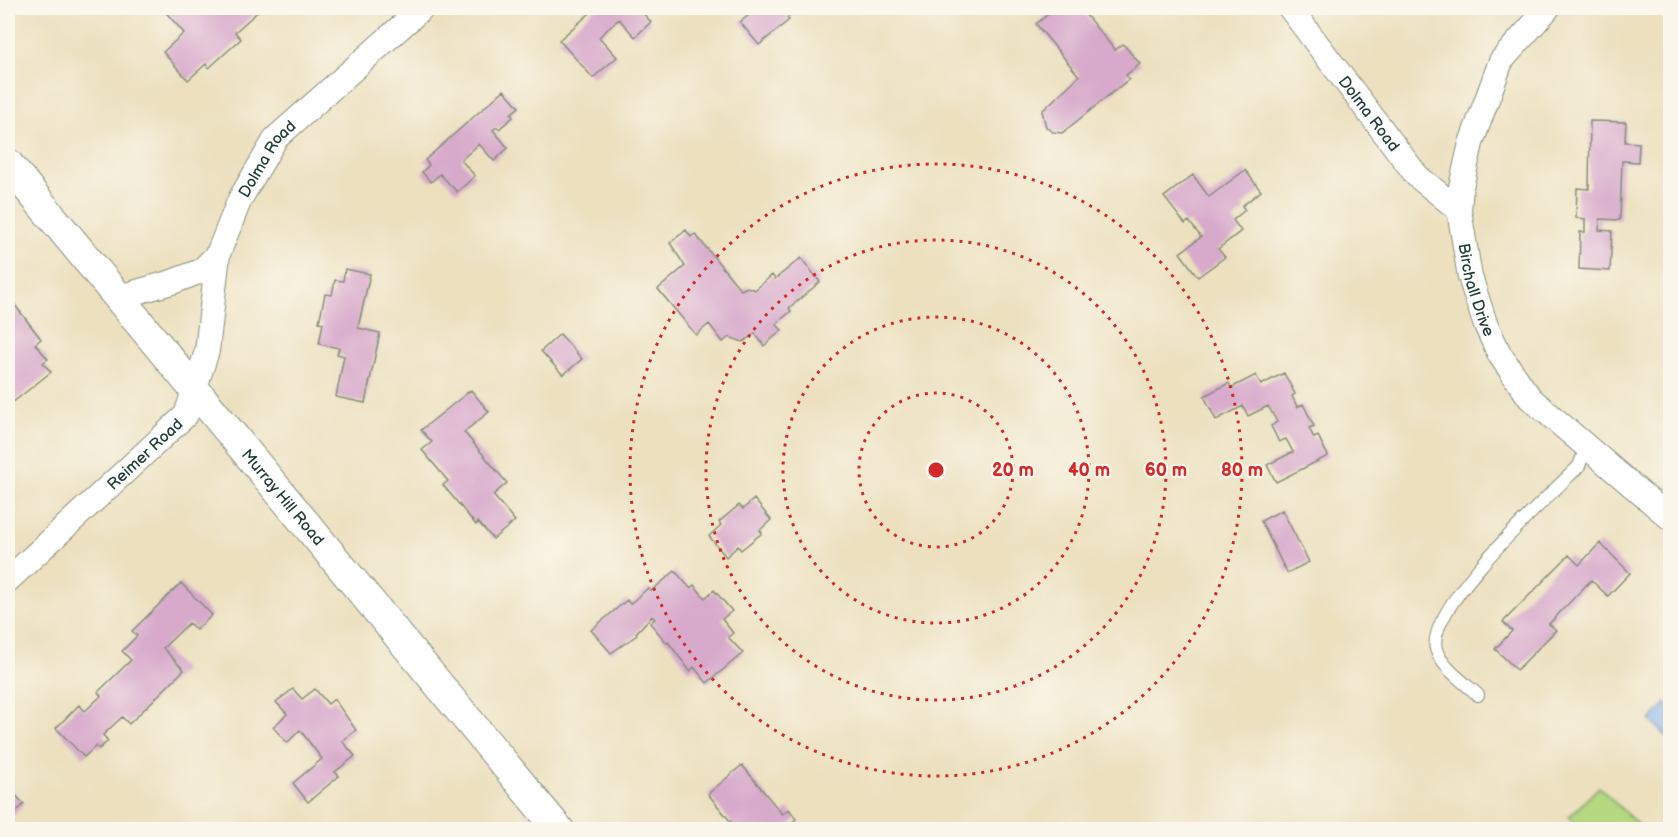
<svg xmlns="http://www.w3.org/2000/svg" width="1678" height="837" font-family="'Balsamiq Sans',sans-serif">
<rect width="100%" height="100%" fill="#fbf7ec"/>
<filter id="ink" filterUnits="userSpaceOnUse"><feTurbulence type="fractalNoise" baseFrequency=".0167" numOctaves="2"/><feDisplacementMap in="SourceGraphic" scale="12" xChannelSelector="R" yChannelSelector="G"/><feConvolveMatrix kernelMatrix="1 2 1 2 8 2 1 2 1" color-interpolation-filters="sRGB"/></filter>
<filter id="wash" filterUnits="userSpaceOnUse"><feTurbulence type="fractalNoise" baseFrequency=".008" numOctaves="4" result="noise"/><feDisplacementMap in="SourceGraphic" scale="24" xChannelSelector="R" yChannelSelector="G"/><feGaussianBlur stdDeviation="1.35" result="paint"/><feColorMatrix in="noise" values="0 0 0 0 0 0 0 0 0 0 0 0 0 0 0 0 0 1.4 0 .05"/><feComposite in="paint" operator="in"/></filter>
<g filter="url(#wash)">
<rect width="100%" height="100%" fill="#ece0bf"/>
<!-- green -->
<path fill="#b5d881" stroke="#6a8a5a" stroke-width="1.5" d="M1599 787 1642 829H1582L1569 817Z"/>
<!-- water -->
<path fill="#7bafe8" stroke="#4d768e" stroke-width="1.5" d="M1666 703 1670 707V740L1650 720Z"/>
<g id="blocks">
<!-- building -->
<path fill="#d7a9cb" d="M162 8H211L216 13 222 8H262L235 32 241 39 209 68 206 64 188 80 163 52 184 33Z
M596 8H638L651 22 635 37 619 19 599 37 617 57 593 78 559 40Z
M758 8H795L797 10 787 18 789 20 759 45 740 22Z
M1056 8H1080L1115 50 1123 44 1140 64 1126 75 1129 79 1062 133 1053 132 1046 127 1042 111 1079 76 1036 24Z
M504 90 519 107 511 114 513 117 499 129 497 127 493 130 508 148 494 161 479 144 461 160 475 176 457 192 440 174 431 182 422 172 429 165 425 160Z
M1590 121 1626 122 1625 142 1639 143 1638 162 1622 161 1620 220 1600 219 1599 230 1612 231 1610 271 1579 269 1580 232H1585V219L1576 218 1577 188 1589 189Z
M1245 170 1261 191 1242 206 1245 210 1233 220 1241 231 1218 249 1225 257 1198 277 1180 253 1201 237 1189 221 1185 224 1164 197 1193 175 1209 197Z
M686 230 691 237 695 234 741 290 747 287 755 290 772 275 775 279 801 258 820 282 789 308 791 311 776 324 782 330 764 346 755 333 743 342 729 337 723 342 709 324 696 335 658 289 685 266 670 243Z
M345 269 370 274 358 328 380 333 365 403 336 397 344 356 337 354 339 348 319 344 323 323 319 322 325 294 332 295 335 280 343 281Z
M8 296 41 339 35 344 48 359 43 363 51 372 12 403 8 398Z
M560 334 582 359 563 375 541 351Z
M1284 373 1295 394 1292 396 1297 407 1303 404 1314 426 1309 428 1314 438 1318 436 1328 456 1276 482 1267 465 1293 452 1286 439 1279 442 1271 426 1277 422 1268 406 1248 416 1243 406 1216 420 1204 396 1229 383 1231 388 1256 375 1261 385Z
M471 390 489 412 464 432 507 483 493 495 515 521 493 539 478 522 476 525 443 485 448 481 422 450 432 442 421 430Z
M754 499 771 520 760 530 762 533 741 550 738 546 726 557 709 536 721 525 719 522 739 505 743 509Z
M1282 510 1309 562 1287 573 1261 521Z
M1600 543 1630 573 1608 596 1591 580 1549 624 1556 630 1517 670 1495 649 1512 631 1503 622 1569 555 1579 565Z
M675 571 690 588 694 585 705 598 714 590 732 611 722 619 733 633 728 637 743 653 707 683 694 667 690 671 668 642 667 643 650 623 655 619 652 616 636 633 637 635 611 653 591 630 627 600 630 604 648 588 651 591Z
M181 583 212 615 196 630 189 623 163 648 184 670 129 724 122 717 103 735 108 741 99 749 96 746 84 757 56 728 79 705 85 711 101 696 98 692 131 660 122 651 137 636 132 631Z
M293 689 302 699 315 689 328 704 334 699 356 730 342 741 355 756 335 772 339 776 308 802 293 783 322 759 300 730 287 743 273 727 287 714 276 702Z
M742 765 782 814 789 809 796 819 783 830H732L728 825 731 822 708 794Z
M8 787 24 804 8 820Z"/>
</g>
</g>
<g filter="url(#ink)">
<use href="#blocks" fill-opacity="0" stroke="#868e7a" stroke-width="1.5"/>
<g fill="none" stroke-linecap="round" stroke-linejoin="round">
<!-- service casing -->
<g stroke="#868e7a" stroke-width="14">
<path id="service" d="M1478 695C1465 683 1441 667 1436 649 1425 608 1549 496 1579 466L1586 447"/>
</g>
<!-- minor casing -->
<g stroke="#868e7a" stroke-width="26">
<g id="minor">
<path id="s1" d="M1290 8 1417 176 1459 210"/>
<path id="s2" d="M1548 8 1501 61 1471 143 1461 187 1459 210 1470 277 1485 323 1500 355 1530 398 1670 518"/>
<path id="s3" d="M119 297 172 282 201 271 218 254 240 199 276 138 422 8"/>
<path id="s4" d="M8 580 186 415 207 351 218 254"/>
</g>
</g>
<!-- tertiary casing -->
<g stroke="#868e7a" stroke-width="32">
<g id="tertiary">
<path id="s5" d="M8 164 559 830"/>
</g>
</g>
<!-- service -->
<use href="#service" stroke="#fff" stroke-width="12"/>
<!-- minor -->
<use href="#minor" stroke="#fff" stroke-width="24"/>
<!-- tertiary -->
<use href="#tertiary" stroke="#fff" stroke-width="30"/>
</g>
</g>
<!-- distance rings -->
<g fill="none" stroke="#d62828" stroke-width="3" stroke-dasharray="3 6">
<circle cx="936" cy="470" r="77"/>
<circle cx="936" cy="470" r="153"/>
<circle cx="936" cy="470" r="230"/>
<circle cx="936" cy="470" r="306"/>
</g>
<g text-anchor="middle" stroke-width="4.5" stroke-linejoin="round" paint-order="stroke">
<!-- street labels -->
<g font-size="16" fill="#1f3d34" stroke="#fbf7ec">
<text dy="6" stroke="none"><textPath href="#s1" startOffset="132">Dolma Road</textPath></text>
<text dy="6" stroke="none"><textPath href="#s3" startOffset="218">Dolma Road</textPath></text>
<text dy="6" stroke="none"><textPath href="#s2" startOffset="308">Birchall Drive</textPath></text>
<text dy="6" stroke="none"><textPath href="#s4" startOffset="186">Reimer Road</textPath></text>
<text dy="6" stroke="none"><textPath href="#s5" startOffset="432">Murray Hill Road</textPath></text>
</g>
</g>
<circle cx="936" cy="470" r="9" fill="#d62828" stroke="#fbf7ec" stroke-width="3"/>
<g font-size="18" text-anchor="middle" font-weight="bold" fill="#d62828" stroke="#fbf7ec" stroke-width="4.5" stroke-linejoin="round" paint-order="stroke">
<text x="1013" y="476">20 m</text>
<text x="1089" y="476">40 m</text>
<text x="1166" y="476">60 m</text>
<text x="1242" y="476">80 m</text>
</g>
<!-- margin -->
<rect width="1678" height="837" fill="none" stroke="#fbf7ec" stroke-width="30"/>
</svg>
